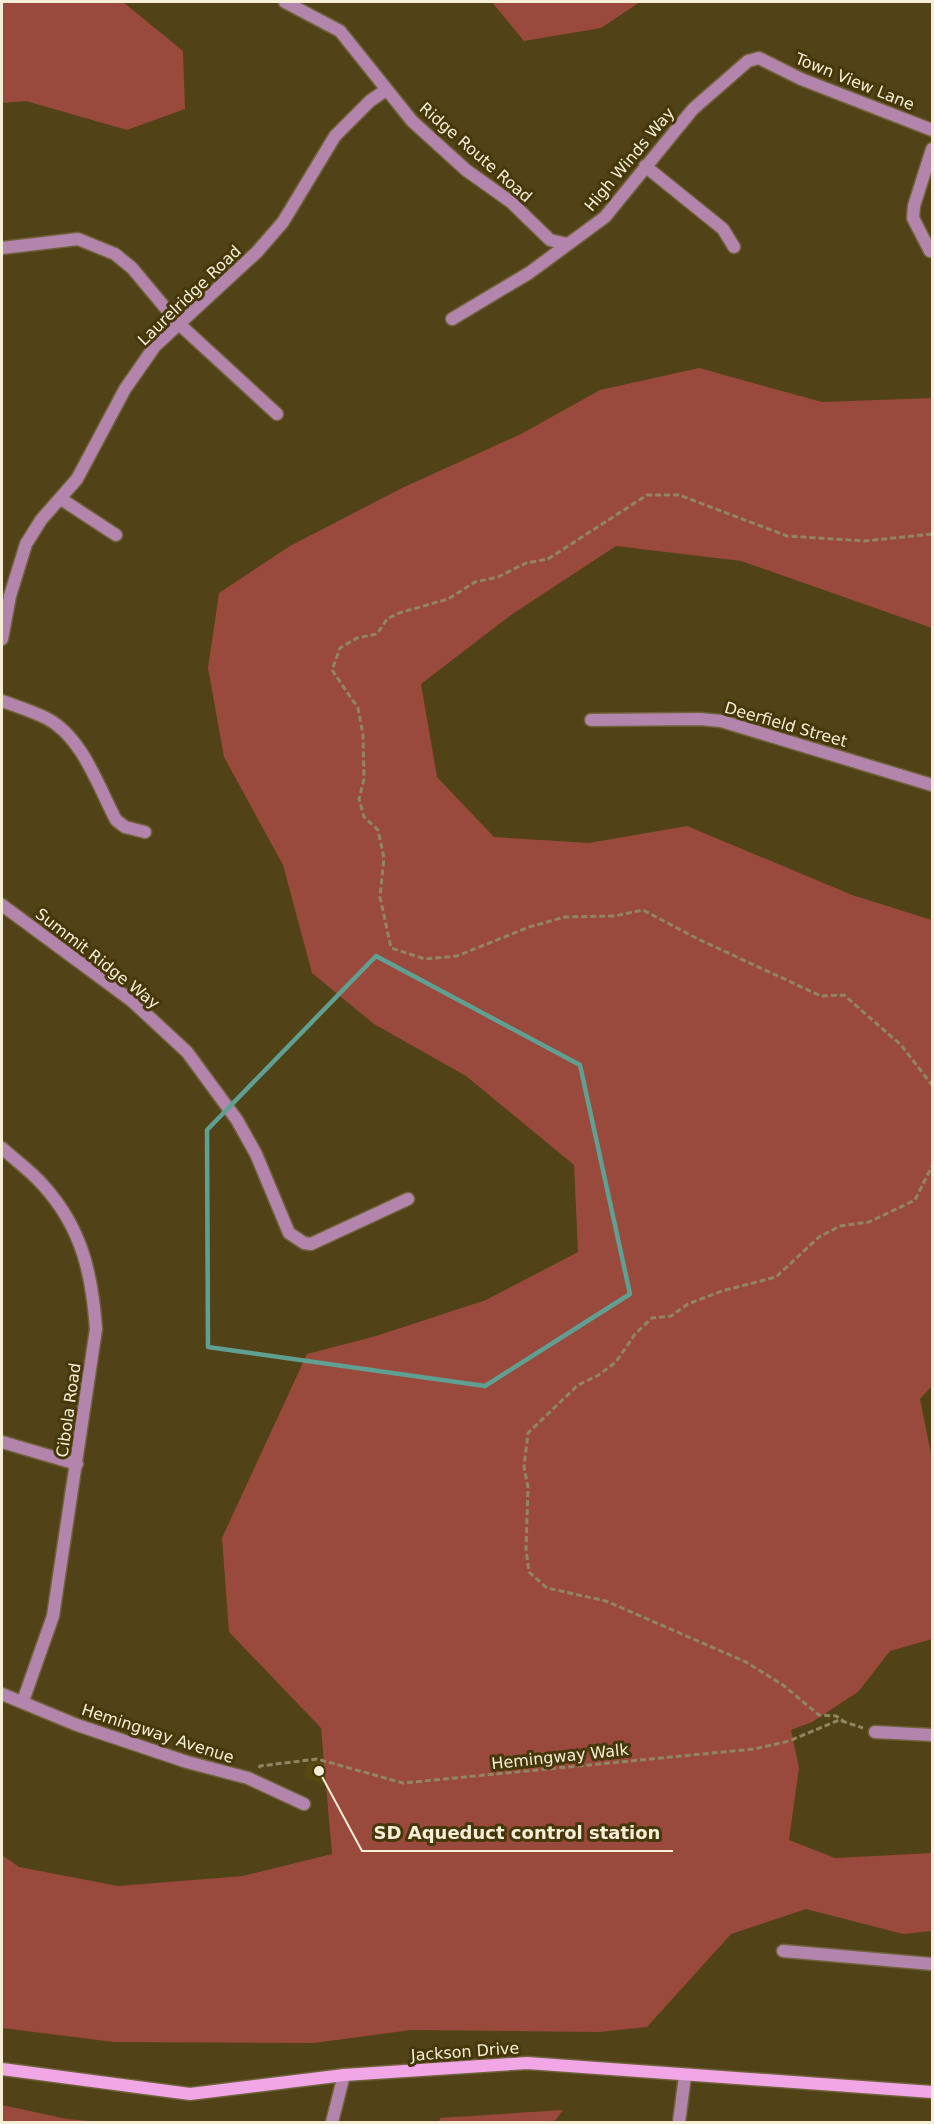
<svg xmlns="http://www.w3.org/2000/svg" width="934" height="2124" font-family="'DejaVu Sans',sans-serif">
<rect width="100%" height="100%" fill="#514317"/>
<!-- built -->
<path fill="#594811" d="M315 1760 332 1764 322 1784 307 1779 304 1775 307 1764Z"/>
<!-- green -->
<path fill="#994a3c" d="M2 2H123L183 51 185 109 127 130 26 101 2 103Z
M492 2H640L601 28 524 41Z
M699 368 822 402 932 398V628L741 561 616 546 511 615 421 684 437 777 494 837 589 843 687 826 852 895 932 920V1386L920 1399 932 1459V1639L890 1651 858 1692 812 1722 791 1730 799 1768 789 1840 835 1858 932 1853V1931L903 1934 806 1909 731 1934 647 2027 599 2032 411 2030 314 2043 114 2042 2 2028V1855L19 1867 118 1886 243 1876 332 1854 321 1728 229 1632 222 1538 307 1354 376 1336 486 1300 578 1252 574 1165 466 1076 374 1024 312 973 283 865 224 757 208 668 219 593 290 546 402 488 521 434 600 390Z
M2 2105 67 2119 102 2122H2Z
M563 2110 554 2122H439L440 2118Z"/>
<g fill="none" stroke-linecap="round" stroke-linejoin="round">
<!-- minor casing -->
<g stroke="#6f623a" stroke-width="15">
<path id="minor" d="M285 2 340 31 412 121 466 170 511 202 550 240 567 244 571 242
M645 166 723 229 734 247
M2 248 78 239 115 254 132 268 178 323 277 414
M930 251 913 218 914 206 932 149
M452 319 529 273 605 217 693 109 748 61 759 58 801 79 932 130
M61 499 116 535
M2 639 10 596 26 544 41 520 77 479 125 389 155 346 257 252 283 222 335 136 370 101 386 90
M2 701C16 706 32 711 46 718 82 736 98 786 116 820L125 827 145 832
M591 720 700 719 721 721 932 785
M2 905 132 1001 187 1052 237 1120 256 1154 289 1233 304 1243 311 1244 408 1199
M2 1148C15 1160 31 1171 43 1185 82 1228 92 1274 96 1329L53 1616 23 1701
M2 1442 77 1464
M2 1694 77 1725 187 1762 248 1778 304 1804
M875 1732 932 1735
M783 1951 932 1964"/>
</g>
<!-- tertiary casing -->
<g stroke="#6f623a" stroke-width="15">
<path id="tertiary" d="M332 2122 344 2075
M679 2122 685 2076"/>
</g>
<!-- secondary casing -->
<g stroke="#6f623a" stroke-width="15">
<path id="secondary" d="M2 2069 190 2094 344 2075 527 2063 932 2092"/>
</g>
<!-- path -->
<path stroke="#918562" stroke-width="3" stroke-dasharray="6 3" stroke-linecap="butt" d="M932 534 865 541 787 536 679 495H647L548 559 526 563 498 577 475 582 448 599 399 613 387 619 377 634 357 638 340 648 332 670 358 708 363 735 364 779 359 799 364 817 378 830 384 858 380 897 391 948 425 959 457 956 529 927 565 917 614 916 643 910 698 939 821 996 844 995 901 1045 932 1085
M846 1723 836 1716 819 1715 783 1685 746 1662 606 1601 547 1588 529 1572 526 1550 528 1487 524 1467 528 1433 578 1385 597 1376 616 1362 635 1334 652 1318 671 1316 688 1304 722 1291 776 1277 819 1237 840 1226 869 1222 915 1200 932 1166
M259 1768 260 1766 317 1759 403 1783 754 1749 789 1741 839 1720 863 1728"/>
<!-- minor -->
<use href="#minor" stroke="#b384ac" stroke-width="12"/>
<!-- tertiary -->
<use href="#tertiary" stroke="#b384ac" stroke-width="12"/>
<!-- secondary -->
<use href="#secondary" stroke="#f1a6e6" stroke-width="12"/>
</g>
<!-- marked area -->
<path fill="none" stroke="#60a093" stroke-width="4.5" stroke-linejoin="round" d="M376 956 580 1065 630 1294 485 1386 208 1347 207 1130Z"/>
<g text-anchor="middle" stroke-width="6" stroke-linejoin="round" paint-order="stroke">
<!-- street labels -->
<g font-size="16" fill="#f6eed7" stroke="#46380a">
<text transform="translate(855 81) rotate(22)" y="6">Town View Lane</text>
<text transform="translate(476 152) rotate(41)" y="6">Ridge Route Road</text>
<text transform="translate(629 159) rotate(-50)" y="6">High Winds Way</text>
<text transform="translate(189 295) rotate(-44)" y="6">Laurelridge Road</text>
<text transform="translate(786 724) rotate(16)" y="6">Deerfield Street</text>
<text transform="translate(98 958) rotate(38)" y="6">Summit Ridge Way</text>
<text transform="translate(68 1410) rotate(-82)" y="6">Cibola Road</text>
<text transform="translate(158 1733) rotate(18)" y="6">Hemingway Avenue</text>
<text transform="translate(560 1756) rotate(-6)" y="6">Hemingway Walk</text>
<text transform="translate(465 2051) rotate(-4)" y="6">Jackson Drive</text>
</g>
</g>
<!-- callouts -->
<path fill="none" stroke="#f6eed7" stroke-width="2" d="M319 1771L362 1851H673"/>
<circle fill="#f6eed7" stroke="#46380a" stroke-width="2" cx="319" cy="1771" r="6"/>
<g font-size="18" text-anchor="middle" font-weight="bold" fill="#f6eed7" stroke="#46380a" stroke-width="6" stroke-linejoin="round" paint-order="stroke">
<text x="517" y="1839">SD Aqueduct control station</text>
</g>
<!-- border -->
<rect width="934" height="2124" fill="none" stroke="#f6eed7" stroke-width="6"/>
</svg>
